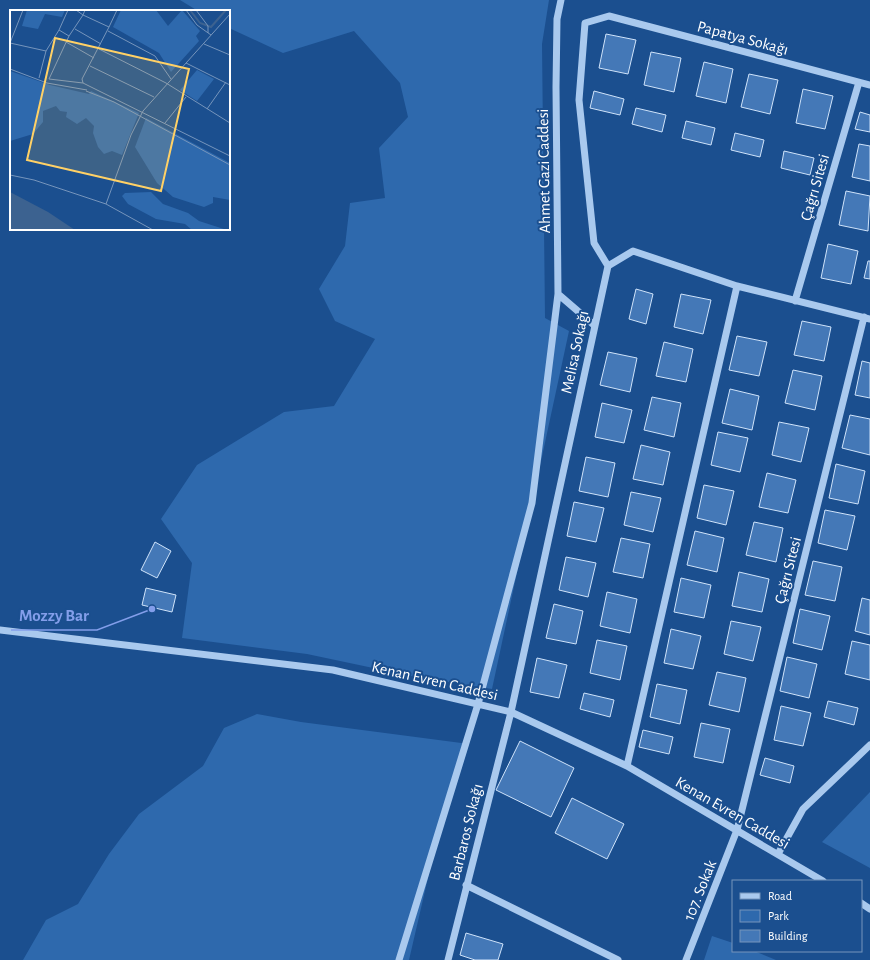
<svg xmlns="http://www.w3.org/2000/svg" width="870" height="960" font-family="'Alegreya Sans',sans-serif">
<rect width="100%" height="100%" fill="#1b4f8f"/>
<!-- green -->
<path fill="#2e69ad" d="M180 0H549L542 44 545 318 569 331 492 689 411 676 307 654 182 638 192 563 161 519 197 465 284 412 334 406 375 339 335 321 319 289 345 246 350 203 385 198 379 148 408 117 400 83 354 31 283 53 229 28V11H198Z
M257 714 301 722 469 744 431 865 409 960H23L46 920 78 904 109 854 139 814 203 766 224 728Z
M870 792V868L822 842Z
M712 936 733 943V951H754L776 960H704Z"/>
<!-- building -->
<path fill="#4478b7" stroke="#cfe3fa" d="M606 34 636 40 628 74 599 68Z
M651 52 681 58 674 92 644 85Z
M704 62 733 69 726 103 696 96Z
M749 74 778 80 770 114 741 107Z
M803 89 833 96 825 129 796 123Z
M594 91 624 99 620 115 590 108Z
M636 108 666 115 662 132 632 124Z
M860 112 870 115V132L855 129Z
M686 121 715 128 711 145 682 138Z
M735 133 764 140 760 157 731 150Z
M859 144 870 146V181L852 177Z
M784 151 814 158 810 175 781 168Z
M846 191 870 196 868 231 839 225Z
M828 244 858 251 851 284 821 278Z
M868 261H870V279L864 278Z
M636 289 653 294 646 324 629 319Z
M681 294 711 300 703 334 674 327Z
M802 321 831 327 824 361 794 355Z
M737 336 767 342 759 376 729 370Z
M664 342 693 349 686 382 656 376Z
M608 352 637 358 630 392 600 385Z
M862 361 870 363V398L855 395Z
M793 370 822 376 815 410 785 403Z
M730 389 759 396 752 430 722 423Z
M652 397 681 403 674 437 644 430Z
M602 403 632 410 624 443 595 437Z
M850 415 870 419V455L842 448Z
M779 422 809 428 801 462 772 455Z
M718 432 748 438 740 472 711 465Z
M641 445 670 452 663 485 633 479Z
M586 457 615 463 608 497 579 491Z
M836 464 865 471 858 504 829 498Z
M767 473 796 480 788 513 759 507Z
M704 485 734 491 726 525 697 518Z
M631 492 661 498 653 532 624 525Z
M574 502 604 508 596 542 567 536Z
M825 510 855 516 847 550 818 543Z
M754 522 783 528 776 562 746 555Z
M695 531 724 538 717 572 687 565Z
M621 538 650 544 643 578 613 572Z
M155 542 171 551 157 578 141 570Z
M566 557 596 563 588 597 559 590Z
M813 561 842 567 835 601 805 595Z
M739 572 769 579 762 612 732 606Z
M681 578 711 585 704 618 674 612Z
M146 588 176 595 172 612 142 605Z
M607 592 637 599 630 633 600 626Z
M862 598 870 600V635L855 631Z
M554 604 583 611 576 644 546 638Z
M800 609 830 616 822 650 793 643Z
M731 621 761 627 753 661 724 654Z
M671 629 701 636 693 669 664 663Z
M597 640 627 646 620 680 590 673Z
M852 641 870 645V680L845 674Z
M787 657 817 664 809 698 780 691Z
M537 658 567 665 559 698 530 692Z
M717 672 746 678 739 712 709 705Z
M657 684 687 690 680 724 650 717Z
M584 693 614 700 610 717 580 709Z
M828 701 858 708 854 725 824 717Z
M781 706 811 713 803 746 774 740Z
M701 723 730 729 723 763 694 757Z
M643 730 673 737 669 754 639 747Z
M520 741 574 768 551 817 496 790Z
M765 758 794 766 790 783 760 775Z
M572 798 624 824 607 859 555 833Z
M466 933 503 944 498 960H475L460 955Z"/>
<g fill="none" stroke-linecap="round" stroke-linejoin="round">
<!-- minor -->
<path stroke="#a9c9ee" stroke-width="7" d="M561 0 557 19 556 87 558 294 594 325
M608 266 633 251 737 286 870 319
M795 301 859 82
M0 630 333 670 511 712 627 766 823 881
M627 766 737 286
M778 854 803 809 870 745
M466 885 618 960
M861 903 870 909
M399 960 478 704 532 503 558 294
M448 960 511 712 608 266 594 243 579 100 585 23 609 16 870 85
M686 960 737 830 864 317"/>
</g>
<g text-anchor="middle" stroke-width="4" stroke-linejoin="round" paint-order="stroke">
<!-- street labels -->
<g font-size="16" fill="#fff" stroke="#1b4f8f">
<text transform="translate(743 37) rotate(15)" y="6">Papatya Sokağı</text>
<text transform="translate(543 171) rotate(-91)" y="6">Ahmet Gazi Caddesi</text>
<text transform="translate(814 187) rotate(-74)" y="6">Çağrı Sitesi</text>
<text transform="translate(574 352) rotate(-78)" y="6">Melisa Sokağı</text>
<text transform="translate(787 570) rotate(-76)" y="6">Çağrı Sitesi</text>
<text transform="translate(435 680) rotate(13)" y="6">Kenan Evren Caddesi</text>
<text transform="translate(733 812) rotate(30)" y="6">Kenan Evren Caddesi</text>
<text transform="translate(465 832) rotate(-76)" y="6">Barbaros Sokağı</text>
<text transform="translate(699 890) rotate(-68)" y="6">107. Sokak</text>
</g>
</g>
<!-- overview -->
<g transform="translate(10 10)">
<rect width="220" height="220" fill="#1b4f8f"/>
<path d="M17 0H55L52 7 35 4 28 19 12 16ZM111 0H146L158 16 172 0 190 21 186 26 189 31 161 62 149 43 103 17ZM187 60 204 69 187 91 170 80ZM0 61 40 75 79 84 81 81 129 103 112 145 102 141 94 144 88 137 83 123 84 116 76 108 67 114 56 107 57 102 50 101 46 96 33 101V112L23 124 0 131ZM136 108 220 153V190L203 187V193L194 197 163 187 147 173 125 137ZM141 182 153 194 178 203 189 211 217 220H182L175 214 146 209 118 194 112 186 115 183Z" fill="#2e69ad"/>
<path d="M0 182 38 202 65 220H0Z" fill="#3c6290"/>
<path fill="none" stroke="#3c6290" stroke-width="2" d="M180 0 190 13 201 17 216 0"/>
<path fill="none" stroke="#7695bc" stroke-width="1" d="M66 0 73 5 75 0M176 0 187 15 201 25M186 0 198 16V23M99 17 107 0M65 19 91 34M49 20 58 0M98 21 145 46 161 69M56 32 84 48M0 33 36 41 49 20 59 26M0 33 13 0M194 34 220 45M89 39 156 73 220 113M176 53 220 75M80 56 144 87M0 59 37 73 77 80M29 68 36 41M73 73 72 69 99 17 73 5 59 26 39 69 73 73 220 146M76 81 104 92 220 155M197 99 216 72M155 113 176 87M0 165 24 170 96 194 143 220M96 194 121 125 133 101 220 4"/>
<path fill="#ffd166" fill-opacity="0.15" stroke="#ffd166" stroke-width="2" d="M45 28 179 59 151 181 17 150Z"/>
<rect width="220" height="220" fill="none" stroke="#fff" stroke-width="2"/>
</g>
<!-- callouts -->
<path fill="none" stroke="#839eea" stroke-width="1.5" d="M152 609L97 630H11"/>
<circle fill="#839eea" stroke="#1b4f8f" stroke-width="1.5" cx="152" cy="609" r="4"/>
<g font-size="17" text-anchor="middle" font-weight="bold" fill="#839eea" stroke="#1b4f8f" stroke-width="4" stroke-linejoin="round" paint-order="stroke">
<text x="54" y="621">Mozzy Bar</text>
</g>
<!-- legend -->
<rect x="732" y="880" width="130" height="72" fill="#1b4f8f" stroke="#7695bc"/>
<rect x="740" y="893" width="20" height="6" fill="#a9c9ee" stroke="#7695bc"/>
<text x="768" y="900" font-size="12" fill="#ffffff">Road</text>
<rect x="740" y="910" width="20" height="12" fill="#2e69ad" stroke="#7695bc"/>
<text x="768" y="920" font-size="12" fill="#ffffff">Park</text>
<rect x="740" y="930" width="20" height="12" fill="#4478b7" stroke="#7695bc"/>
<text x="768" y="940" font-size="12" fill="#ffffff">Building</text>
</svg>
